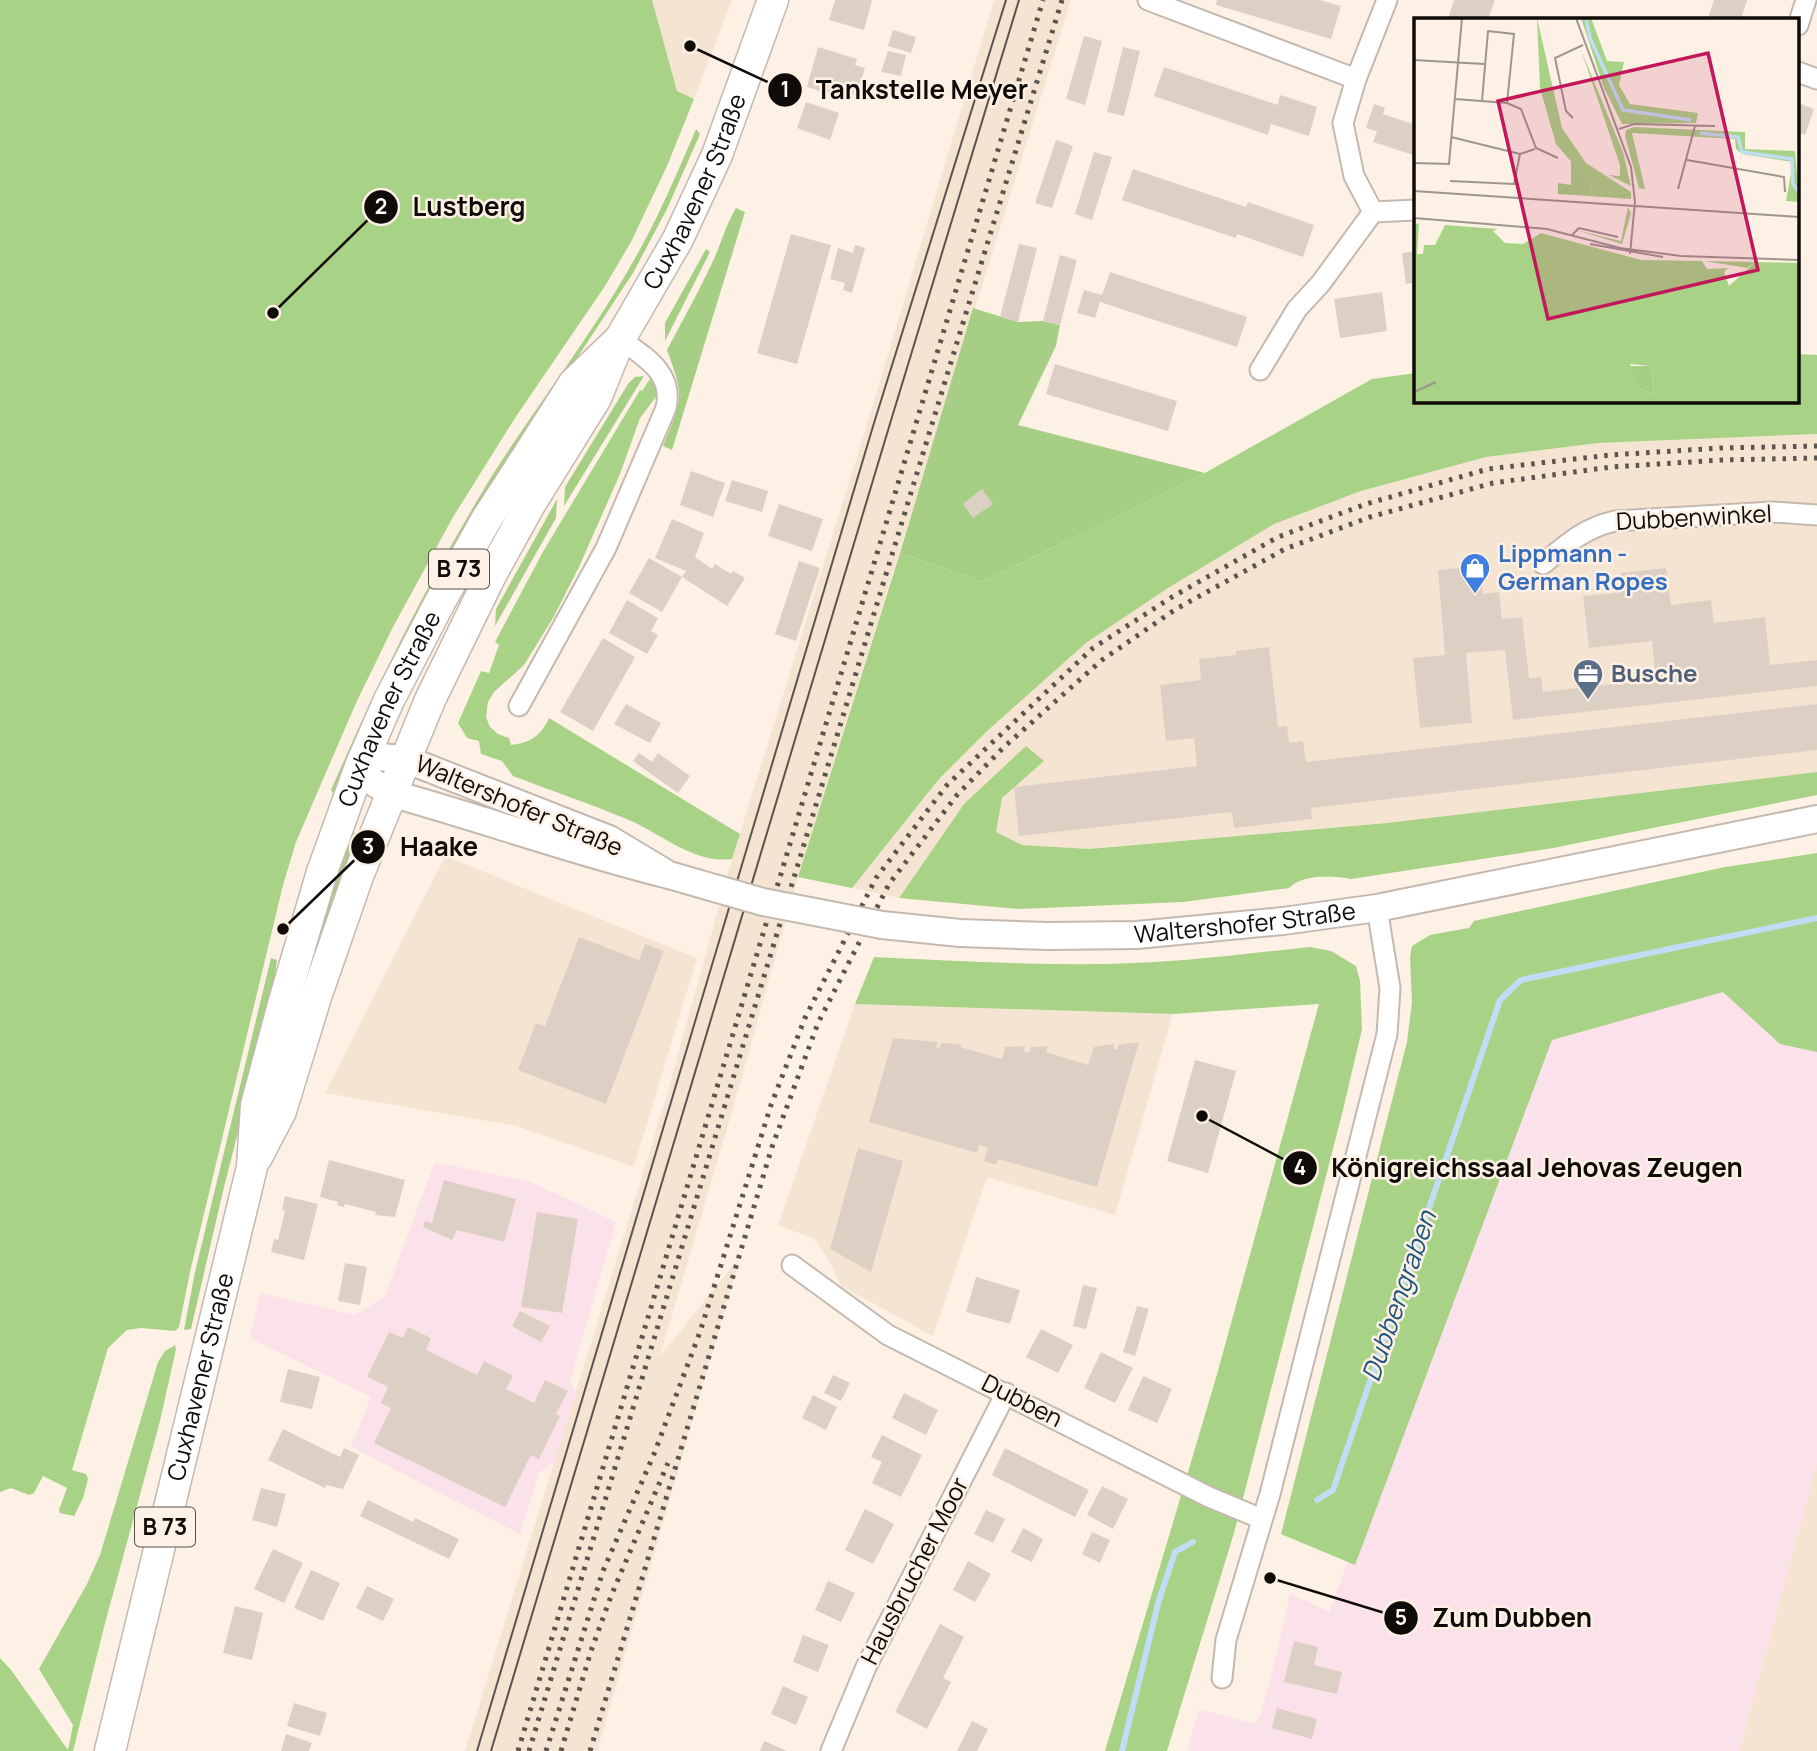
<svg xmlns="http://www.w3.org/2000/svg" width="1817" height="1751" font-family="Manrope,sans-serif">
<rect width="100%" height="100%" fill="#fdf1e6"/>
<!-- built -->
<path fill="#f6e4d3" d="M652 0H732L694 99 677 92Z
M994 0H1071L798 877 733 1108 660 1356 740 1257 597 1751H465L590 1346 667 1094 732 859 871 411Z
M1817 434V772L1387 823 1089 849 1022 845 996 832 1002 798 1043 761 964 804 899 898 852 888 939 779 986 732 1086 643 1168 588 1274 524 1361 491 1486 457 1598 443Z
M445 856 697 958 634 1167 516 1126 325 1093Z
M855 1004 1173 1014 1115 1215 987 1177 933 1336 841 1286 828 1259 814 1239 778 1225Z
M1817 1462V1751H1739Z"/>
<!-- industrial -->
<path fill="#fbe1e9" d="M1817 965V1462L1739 1751H1187L1199 1709 1255 1724 1260 1716 1274 1666 1290 1593 1329 1612 1542 1033Z
M435 1162 531 1182 616 1222 570 1382 576 1392 555 1461 539 1473 520 1534 351 1447 371 1397 250 1338 260 1293 355 1315 385 1296Z"/>
<!-- green -->
<path fill="#a6cf85" d="M696 129 700 134 667 209 633 273 496 481 335 797 331 790C378 682 429 579 490 479 535 407 588 341 630 267 656 223 676 176 696 129Z
M736 208 745 212 672 450 663 446C682 400 685 398 667 350 682 321 698 293 712 263 721 245 725 226 736 208Z
M706 249 710 252 665 341V323Z
M973 308 1018 322 1043 321 1060 325 1056 346 1018 425 1205 473 983 582 900 553Z
M644 376 564 506 565 487 628 384 635 377Z
M557 499 556 518 495 626 496 609Z
M349 830 361 835 289 1027Z
M271 958 277 960 271 1003 223 1191 191 1329 184 1330 195 1272Z"/>
<!-- forest -->
<path fill="#a8d285" d="M0 0H652L677 91 694 99 667 166 631 242 605 286 515 418 453 517 393 627 356 703 296 842 283 885 190 1272 179 1327 175 1331 141 1328 127 1330 108 1348 72 1470 86 1474 88 1479 83 1498 74 1516 60 1513 59 1510 67 1488 43 1476 34 1493 29 1495 11 1488 0 1492Z
M1798 354 1817 355V434L1598 443 1486 457 1361 491 1274 524 1168 588 1086 643 986 732 939 779 852 888 798 877 900 553 983 582 1205 473 1372 379 1416 373V401H1798Z
M650 379 656 387V397L640 418 620 474 579 567 553 618 524 665 494 692 488 702 486 717 490 727 498 734 509 738 511 745C530 743 541 736 549 718L740 834 732 859C694 864 662 834 629 820 591 804 552 791 513 776L502 761 481 754 479 741 467 738 458 723 481 671 489 673 499 645 495 642 544 550 640 390 642 391Z
M1026 746 1044 761 1002 798 996 832 1022 845 1089 849 1387 823 1817 772V795L1553 848 1351 879C1333 875 1303 874 1289 888L1183 902 1019 909 899 898 964 804Z
M1817 853V1052L1780 1044 1723 992 1552 1040 1355 1565 1281 1534 1407 1042 1412 1002 1410 957 1412 946 1430 935 1469 928 1474 921 1725 867Z
M1310 947 1331 951 1356 966 1360 981 1362 1029 1342 1114 1234 1533 1167 1751H1105L1216 1378 1319 1004 1173 1014 855 1004 874 957C952 961 1030 965 1108 964 1176 963 1243 954 1310 947Z
M175 1345 176 1349 160 1421 104 1627 73 1751H0V1658L11 1670 68 1750 73 1725 39 1669 87 1584 100 1555 158 1362 165 1351Z"/>
<g fill="none" stroke-linecap="round" stroke-linejoin="round">
<!-- stream -->
<path stroke="#c1ddf5" stroke-width="6" d="M1317 1500 1333 1490 1500 1000 1521 980 1817 918
M1122 1751 1159 1600 1175 1552 1193 1542"/>
</g>
<!-- building -->
<path fill="#dcd0c5" d="M835 0H872L864 30 829 20Z
M1217 0H1320L1341 6 1331 39 1216 5Z
M1454 0H1495L1488 19H1448Z
M1714 0H1747L1741 19H1708Z
M893 30 916 37 911 53 888 46Z
M1084 36 1102 41 1085 105 1066 99Z
M818 47 857 59 855 65 865 68 857 96 849 93 847 99 807 87Z
M1123 47 1140 51 1124 116 1107 112Z
M888 51 906 55 901 76 881 72Z
M1164 67 1278 105 1280 95 1317 107 1309 136 1271 124 1268 135 1154 96Z
M806 102 839 113 830 140 797 128Z
M1798 103 1814 109 1805 135 1798 132Z
M1374 104 1385 108 1383 114 1416 125V156L1373 142 1377 131 1366 128Z
M1056 140 1073 146 1052 208 1035 203Z
M1094 152 1112 157 1092 220 1075 214Z
M1133 169 1246 207 1248 202 1314 225 1303 257 1237 234 1236 238 1122 200Z
M791 234 831 245 797 364 757 353Z
M1019 244 1037 248 1018 322 1000 317Z
M855 245 865 248 852 293 843 290 845 283 830 279 838 248 853 253Z
M1416 251V282L1406 284 1402 253Z
M1060 255 1077 260 1060 325 1043 321Z
M1110 272 1247 317 1237 347 1100 302 1095 318 1077 313 1084 290 1102 295Z
M1382 292 1387 331 1340 338 1334 299Z
M1055 364 1177 401 1168 431 1046 394Z
M691 471 725 483 713 517 680 505Z
M732 480 768 491 762 512 725 501Z
M982 489 993 504 973 518 963 504Z
M779 504 823 519 812 551 768 536Z
M672 519 704 533 695 557 712 569 715 564 731 574 733 571 745 578 727 606 682 577 686 571 655 558Z
M649 558 682 577 662 612 629 593Z
M799 561 820 568 796 641 775 634Z
M1481 566 1483 594 1499 592 1502 619 1522 617 1529 678 1541 677 1543 692 1656 679 1652 641 1589 648 1583 596 1622 592 1620 573 1666 568 1671 605 1711 600 1714 623 1765 617 1770 665 1817 660V686L1513 720 1505 650 1466 653 1472 723 1420 728 1413 658 1445 655 1438 570Z
M627 600 658 618 651 631 658 635 647 654 609 633Z
M603 638 635 657 593 731 560 712Z
M1269 647 1278 727 1287 726 1289 743 1303 741 1306 762 1817 704V750L1311 808 1312 819 1234 828 1232 812 1019 836 1014 787 1197 766 1194 738 1166 741 1160 685 1201 680 1199 659 1236 655V651Z
M626 704 661 723 650 743 614 724Z
M639 753 652 762 658 753 690 776 678 793 633 761Z
M579 937 639 960 645 944 664 951 606 1104 518 1070 536 1023 545 1026Z
M893 1038 938 1042 936 1047 940 1048 941 1043 962 1044 960 1047 1002 1059 1005 1047 1025 1046 1024 1051 1029 1053 1031 1047 1048 1046 1046 1052 1088 1065 1094 1047 1114 1044 1113 1049 1117 1050 1118 1045 1139 1042 1097 1187 998 1159 996 1165 984 1161 988 1148 979 1145 977 1153 869 1122Z
M1195 1060 1236 1071 1208 1173 1167 1161Z
M858 1148 903 1161 871 1272 830 1249Z
M329 1160 405 1180 395 1217 375 1215 376 1212 345 1204 344 1207 337 1205 338 1202 320 1197Z
M444 1180 516 1199 504 1242 457 1230 452 1240 423 1227 425 1221 432 1223Z
M285 1196 318 1204 304 1260 271 1252 274 1239 278 1240 285 1211 282 1210Z
M537 1212 578 1219 562 1313 521 1307Z
M345 1263 367 1267 360 1305 338 1301Z
M976 1277 1020 1290 1010 1324 966 1312Z
M1083 1285 1097 1288 1086 1329 1073 1326Z
M1137 1306 1149 1309 1135 1356 1123 1352Z
M520 1311 550 1326 541 1342 512 1326Z
M408 1327 431 1338 426 1350 477 1375 484 1361 513 1376 506 1389 534 1403 545 1380 568 1391 556 1414 560 1416 539 1459 531 1455 505 1507 374 1443 391 1408 381 1403 388 1387 367 1377 389 1332 403 1338Z
M1041 1329 1073 1345 1058 1373 1026 1357Z
M1101 1352 1133 1368 1115 1403 1084 1388Z
M288 1369 320 1377 312 1409 280 1402Z
M833 1375 850 1383 841 1401 824 1393Z
M1143 1376 1172 1389 1157 1423 1128 1410Z
M904 1393 938 1410 926 1435 892 1418Z
M813 1395 837 1407 826 1430 802 1418Z
M283 1429 340 1457 344 1448 359 1455 343 1489 326 1485 325 1488 268 1460Z
M882 1435 922 1455 901 1497 872 1483 882 1462 871 1457Z
M1005 1448 1089 1490 1075 1517 992 1475Z
M1102 1486 1128 1499 1113 1529 1087 1515Z
M261 1488 286 1494 277 1527 252 1520Z
M368 1500 413 1522 415 1518 459 1539 449 1559 360 1516Z
M865 1509 894 1524 873 1564 845 1550Z
M986 1510 1005 1519 993 1543 974 1534Z
M1023 1528 1043 1539 1032 1562 1011 1552Z
M1092 1532 1110 1540 1100 1563 1082 1554Z
M273 1549 303 1563 284 1603 254 1589Z
M968 1561 991 1574 975 1602 953 1590Z
M311 1570 340 1583 323 1621 294 1608Z
M828 1581 855 1593 841 1622 815 1610Z
M367 1586 394 1599 383 1621 356 1608Z
M235 1606 263 1613 252 1660 223 1653Z
M940 1624 964 1637 943 1678 951 1682 927 1729 895 1712Z
M803 1635 829 1645 818 1672 793 1662Z
M1294 1641 1318 1647 1314 1665 1342 1672 1337 1694 1284 1682Z
M783 1686 808 1697 796 1725 771 1714Z
M294 1703 327 1713 320 1736 287 1726Z
M1277 1708 1317 1719 1312 1739 1272 1728Z
M972 1721 988 1729 977 1751H957Z
M286 1734 312 1743 309 1751H281Z
M764 1741 787 1751H760Z"/>
<g fill="none" stroke-linecap="round" stroke-linejoin="round">
<!-- minor casing -->
<g stroke="#c5b9af" stroke-width="23">
<path id="minor" d="M1148 0 1356 79
M1798 25 1806 0
M1798 72 1817 79
M1373 212 1354 176 1343 123 1356 79 1387 0
M1373 212 1416 210
M1260 370 1297 309 1321 283 1373 212
M1543 564C1567 544 1584 528 1615 521L1773 512 1817 515
M519 706 606 548 666 408C674 373 645 357 620 339
M792 1265 888 1335 1209 1497 1262 1519
M1222 1678 1226 1640 1270 1494 1387 1034 1390 988 1377 908
M831 1751 866 1667 1006 1393"/>
</g>
<!-- secondary casing -->
<g stroke="#c5b9af" stroke-width="30">
<g id="secondary">
<path d="M379 757 405 759 609 839 669 875C575 852 484 819 390 793L370 780 361 764Z"/>
<path id="s1" d="M882 925 960 933 1048 936 1137 935 1283 921 1377 908 1817 819"/>
</g>
</g>
<!-- primary casing -->
<g stroke="#c5b9af" stroke-width="33">
<g id="primary">
<path id="s2" d="M257 1157 281 1111 317 994 358 876 430 700 491 575 529 506 596 398 620 339 678 239 717 155 773 0"/>
<path id="s3" d="M110 1751 252 1167 256 1105 284 1001 322 872 361 764 389 700 440 602 486 520 521 466 574 383 620 339"/>
</g>
</g>
<!-- minor -->
<use href="#minor" stroke="#fff" stroke-width="19"/>
<!-- secondary -->
<use href="#secondary" stroke="#fff" stroke-width="26"/>
<!-- primary -->
<use href="#primary" stroke="#fff" stroke-width="30"/>
<!-- tram -->
<path stroke="#5b544f" stroke-width="2" d="M477 1751 874 423 1006 0
M491 1751 889 427 1019 0"/>
<!-- rail -->
<path stroke="#5b544f" stroke-width="5" stroke-dasharray="3.5 7" stroke-linecap="butt" d="M518 1751 1043 0
M529 1751 883 584 1062 0
M546 1751 603 1571 654 1454 700 1332 771 1105 805 1018 876 878 947 785 1093 648 1172 597 1278 537 1366 504 1488 469 1610 455 1721 448 1817 446
M561 1751 591 1651 611 1596 668 1463
M590 1751 772 1147 818 1023 889 884 957 795 1004 747 1102 660 1176 609 1285 549 1370 517 1493 483 1611 467 1722 460 1817 458"/>
<!-- secondary-bridge casing -->
<g stroke="#c5b9af" stroke-width="30" stroke-linecap="butt">
<path id="secondary-bridge" d="M669 875 763 902 882 925"/>
</g>
<!-- secondary-bridge -->
<use href="#secondary-bridge" stroke="#fff" stroke-width="26"/>
</g>
<!-- icons -->
<defs>
<g id="shop-pin" transform="scale(1.575)"><path d="M0 17L-7.5 6A9.5 9.5 0 1 1 7.5 6Z" fill="#3f7fe0" stroke="#fdf1e6"/><path d="M-5-2.5h2.3a2.7 3.5 0 0 1 5.4 0H5L5.5 6h-11ZM-1.5-2.5h3a1.5 2.3 0 0 0-3 0Z" fill="#fff"/></g>
<g id="office-pin" transform="scale(1.575)"><path d="M0 17L-7.5 6A9.5 9.5 0 1 1 7.5 6Z" fill="#5c6f8a" stroke="#fdf1e6"/><path d="M-6-3h4V-5.5h4V-3h4V5H-6ZM-1-4.5V-3h2v-1.5ZM-6 0V1H6V0Z" fill="#fff"/></g>
</defs>
<g fill-rule="evenodd">
<use href="#shop-pin" x="1475" y="568"/>
<use href="#office-pin" x="1588" y="674"/>
</g>
<g text-anchor="middle" stroke-width="5" stroke-linejoin="round" paint-order="stroke">
<!-- shield labels -->
<g fill="#fdf1e6" stroke="#56504b" stroke-width="2">
<rect x="429" y="549.5" width="60" height="39" rx="5"/>
<rect x="135" y="1507.5" width="60" height="39" rx="5"/>
</g>
<g font-size="23" font-weight="bold" fill="#0f0b08">
<text x="459" y="577">B 73</text>
<text x="165" y="1535">B 73</text>
</g>
<!-- street labels -->
<g font-size="24" fill="#0f0b08" stroke="#fdf1e6">
<text dy="8" stroke="none"><textPath href="#s2" startOffset="1064">Cuxhavener Straße</textPath></text>
<text transform="translate(1694 518) rotate(-3)" y="8">Dubbenwinkel</text>
<text dy="8" stroke="none"><textPath href="#s3" startOffset="1082">Cuxhavener Straße</textPath></text>
<text transform="translate(519 806) rotate(23)" y="8">Waltershofer Straße</text>
<text dy="8" stroke="none"><textPath href="#s1" startOffset="364">Waltershofer Straße</textPath></text>
<text dy="8" stroke="none"><textPath href="#s3" startOffset="385">Cuxhavener Straße</textPath></text>
<text transform="translate(1022 1401) rotate(27)" y="8">Dubben</text>
<text transform="translate(915 1571) rotate(-63)" y="8">Hausbrucher Moor</text>
</g>
<!-- shop labels -->
<g font-size="24" font-weight="bold" fill="#366cbe" stroke="#fdf1e6" text-anchor="start">
<text x="1498" y="562">Lippmann -<tspan x="1498" dy="28">German Ropes</tspan></text>
</g>
<!-- service labels -->
<g font-size="24" font-weight="bold" fill="#4e5e75" stroke="#fdf1e6" text-anchor="start">
<text x="1611" y="682">Busche</text>
</g>
<!-- water labels -->
<g font-size="26" font-style="italic" fill="#1f547b" stroke="#fdf1e6">
<text transform="translate(1399 1296) rotate(-71)" y="9">Dubbengraben</text>
</g>
</g>
<!-- overview -->
<g transform="translate(1414 18)">
<rect width="385" height="385" fill="#fdf1e6"/>
<path d="M157 143 177 167 175 178 144 176V165L157 167ZM215 348H237L240 376 226 371Z" fill="#a6cf85"/>
<path d="M123 0 148 110 172 145 217 174V181L175 178 177 167 142 126 126 70ZM167 0H177L193 43 210 44 205 67 216 86 284 95 282 105 208 106 190 70ZM167 32 209 134 217 168 195 157 206 158V147ZM220 109 331 114V131L381 133 385 184 372 183 379 144 328 136 322 131 321 121 218 115 231 171 225 170 211 118 212 112ZM214 189 217 195 208 226 162 212 207 223ZM0 205 5 206 3 236H9L10 227H21L31 207 84 211 79 213 91 225 109 226 127 215 227 242 288 243 293 251 314 250 310 254 315 268 341 244 333 250 290 243 385 245V385H0ZM216 346 237 348 240 376 226 371Z" fill="#a8d285" fill-rule="evenodd"/>
<path fill="none" stroke="#c1ddf5" stroke-width="3.5" d="M172 0 176 20 209 92 277 102M286 115 324 119 328 134 378 141 379 166 385 174"/>
<path fill="none" stroke="#9e958d" stroke-width="2" d="M162 0 217 149 221 184 216 236M0 42 70 46M41 81 93 85 107 91 122 130 144 140M68 83 74 13 100 16 93 85M159 100 152 93 141 40 169 27M205 111 220 106 301 108M37 119 106 136 121 131M273 142 370 159 371 174M0 145 35 146 48 0M36 163 100 166 106 136M264 171 281 108M0 173 385 199M0 200 133 211 206 230 267 238M158 217 165 210 204 219M176 226 249 239M266 238 385 242M0 374 22 364"/>
<path fill="#c2185b" fill-opacity="0.15" stroke="#c2185b" stroke-width="3.5" d="M294 35 344 252 134 301 84 83Z"/>
<rect width="385" height="385" fill="none" stroke="#0f0b08" stroke-width="3.5"/>
</g>
<!-- callouts -->
<path fill="none" stroke="#0f0b08" stroke-width="2.5" d="M690 46L785 90M273 313L381 207M283 929L368 847M1202 1116L1300 1168M1270 1578L1401 1618"/>
<g fill="#0f0b08" stroke="#fdf1e6" stroke-width="2.5">
<circle cx="690" cy="46" r="7"/>
<circle cx="273" cy="313" r="7"/>
<circle cx="283" cy="929" r="7"/>
<circle cx="1202" cy="1116" r="7"/>
<circle cx="1270" cy="1578" r="7"/>
<circle cx="785" cy="90" r="18"/>
<circle cx="381" cy="207" r="18"/>
<circle cx="368" cy="847" r="18"/>
<circle cx="1300" cy="1168" r="18"/>
<circle cx="1401" cy="1618" r="18"/>
</g>
<g font-size="21" text-anchor="middle" font-weight="bold" fill="#fff">
<text x="785" y="97">1</text>
<text x="381" y="214">2</text>
<text x="368" y="854">3</text>
<text x="1300" y="1175">4</text>
<text x="1401" y="1625">5</text>
</g>
<g font-size="26" text-anchor="middle" font-weight="bold" fill="#0f0b08" stroke="#fdf1e6" stroke-width="5" stroke-linejoin="round" paint-order="stroke">
<text x="922" y="99">Tankstelle Meyer</text>
<text x="469" y="216">Lustberg</text>
<text x="439" y="856">Haake</text>
<text x="1537" y="1177">Königreichssaal Jehovas Zeugen</text>
<text x="1512" y="1627">Zum Dubben</text>
</g>
</svg>
